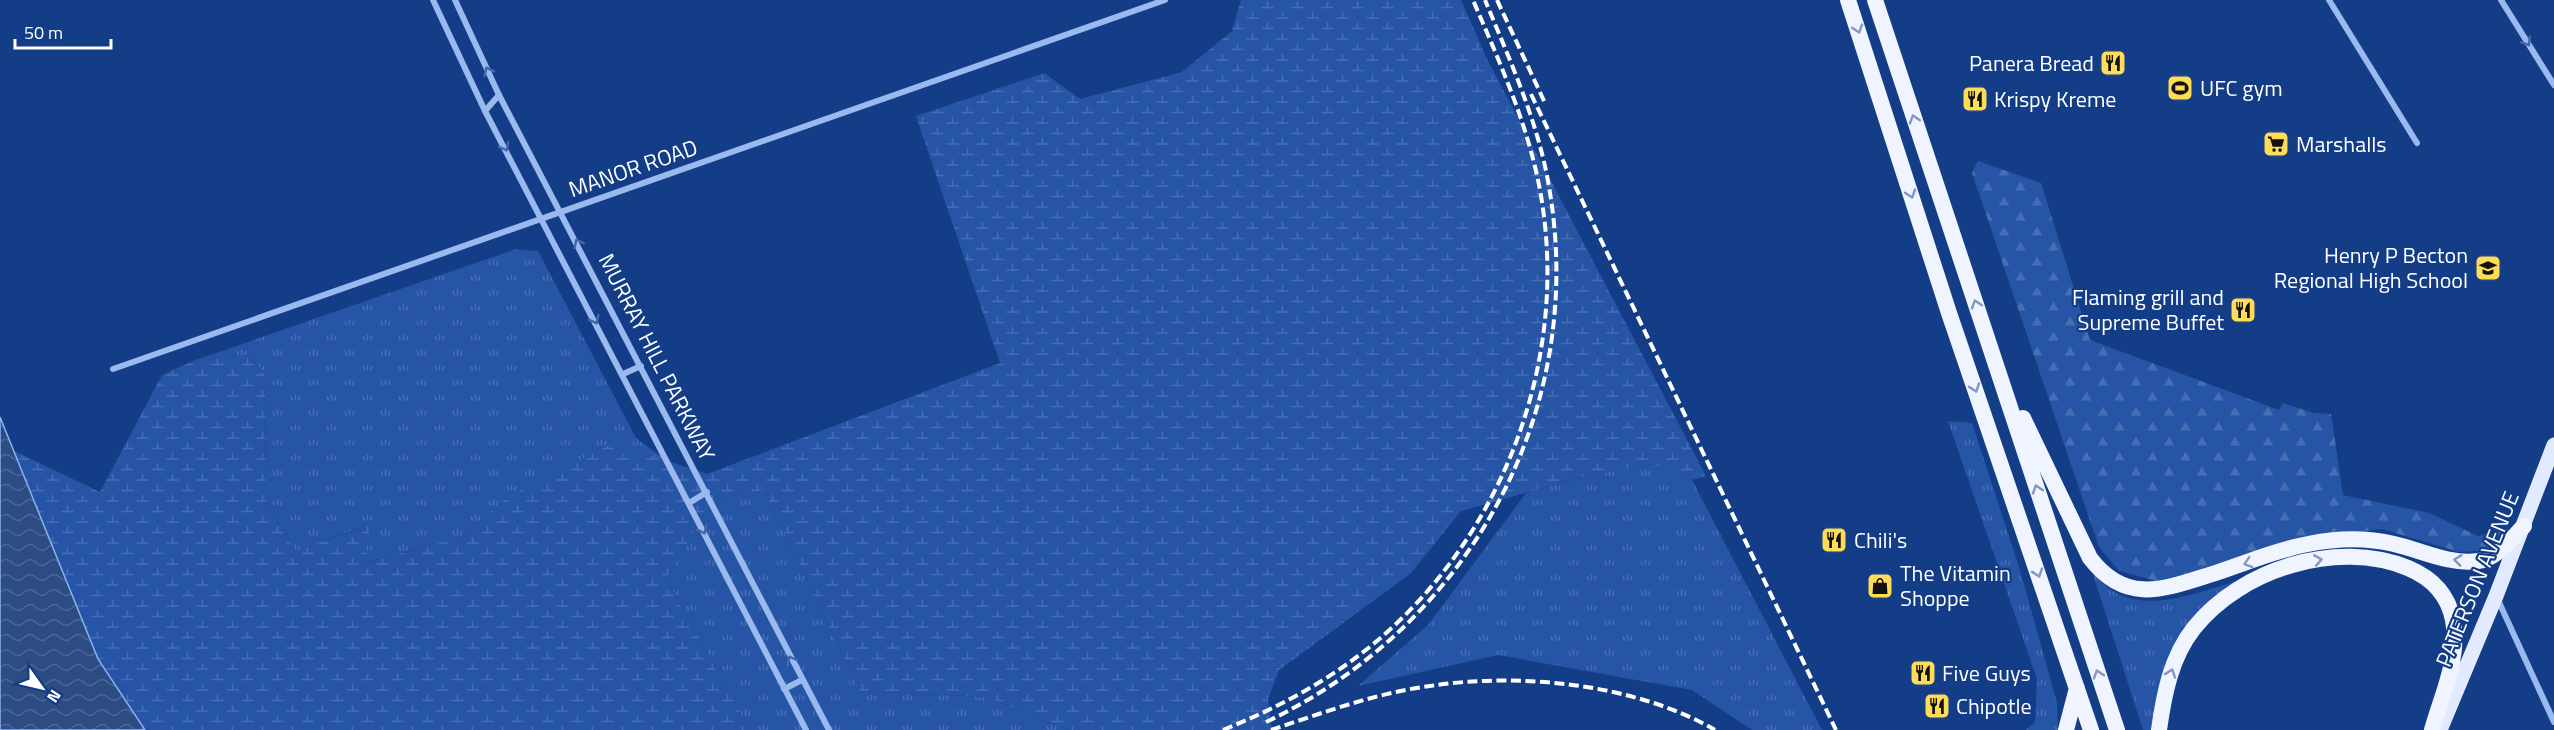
<svg xmlns="http://www.w3.org/2000/svg" width="2554" height="730" font-family="'Titillium Web',sans-serif">
<defs>
<pattern id="grass-tufts" width="24" height="20" patternUnits="userSpaceOnUse" patternTransform="scale(1.5)"><rect width="24" height="20" fill="#2655a6"/><path d="M3 7l-1-3M5 7V3M7 7l1-3M15 17l-1-3M17 17v-4M19 17l1-3" fill="none" stroke="#476eb3"/></pattern>
<pattern id="forest-firs" width="22" height="20" patternUnits="userSpaceOnUse" patternTransform="scale(1.5)"><rect width="22" height="20" fill="#2655a6"/><path d="M5 1l3.5 6h-7zM16 11l3.5 6h-7z" fill="#476eb3"/></pattern>
<pattern id="wetland-marsh" width="20" height="14" patternUnits="userSpaceOnUse" patternTransform="scale(1.5)"><rect width="20" height="14" fill="#2655a6"/><path d="M1 5h8M5 5V1M11 12h8M15 12V8" fill="none" stroke="#476eb3"/></pattern>
<pattern id="water-waves" width="16" height="10" patternUnits="userSpaceOnUse" patternTransform="scale(1.5)"><rect width="16" height="10" fill="#2d4c84"/><path d="M0 5q4-4 8 0t8 0" fill="none" stroke="#4c6796"/></pattern>
</defs>
<rect width="100%" height="100%" fill="#143d87"/>
<!-- grass -->
<path fill="url(#grass-tufts)" d="M516 249 538 251 636 438 667 461 506 498 464 536 364 563 369 524 296 551 266 503 265 374 248 355 193 361Z
M1948 421 1972 423 2020 570 2057 703 2058 730H2026L2035 722 2037 679Z
M1653 464 1692 480 1822 730H1752L1692 690 1498 655 1358 686 1428 625 1526 493 1586 476Z
M764 490 860 691 987 697 1068 730H750L666 579 715 495 720 498Z
M2091 568C2095 574 2100 581 2106 586 2144 618 2202 590 2244 579L2178 640 2152 730H2143Z"/>
<!-- forest -->
<path fill="url(#forest-firs)" d="M1978 161 2041 183 2090 340 2279 410 2283 403 2314 413 2331 414 2343 495 2429 513 2478 536 2510 529 2491 550 2459 552 2382 529 2321 536 2160 582 2119 571 2099 547 1972 173Z"/>
<!-- wetland -->
<path fill="url(#wetland-marsh)" d="M1241 0H1461L1487 59 1706 476 1692 480 1652 464 1586 476 1461 511 1411 573 1279 670 1268 699 1272 730H1068L987 697 860 691 764 490 720 498 715 496 666 579 750 730H145L98 659 14 451 100 492 162 375 193 361 248 355 265 375 266 503 296 551 370 524 365 563 464 536 506 498 613 443 707 474 1000 363 916 116 1044 73 1080 99 1182 72 1232 31Z"/>
<!-- water -->
<path fill="url(#water-waves)" stroke="#8bb2f2" stroke-width="1.5" d="M0 417 98 659 145 730H0Z"/>
<g fill="none" stroke-linecap="round" stroke-linejoin="round">
<!-- minor -->
<path stroke="#99b9ef" stroke-width="6" d="M433 0 485 111 806 730
M455 0 499 95 829 730
M2329 0 2417 143
M2501 0 2554 85
M485 111 499 95
M113 369 1165 0
M623 374 641 366
M689 503 707 492
M2498 600 2554 722
M784 689 802 680"/>
<!-- primary -->
<path stroke="#e1eaff" stroke-width="15" d="M2440 730 2496 596 2554 445"/>
<!-- trunk -->
<path stroke="#f0f4ff" stroke-width="16" d="M1848 0 1949 313 2091 730
M1875 0 2117 730
M2023 418 2090 558C2125 604 2162 590 2209 575 2241 565 2275 550 2308 544 2337 538 2365 537 2394 544 2421 550 2449 565 2478 561 2498 558 2511 539 2524 526
M2066 730 2077 688
M2159 730C2164 694 2171 657 2194 628 2241 569 2337 539 2408 568 2432 578 2448 594 2453 620 2460 658 2442 694 2432 730"/>
<!-- rail -->
<path stroke="#fff" stroke-width="4" stroke-dasharray="10 4.5" stroke-linecap="butt" d="M1497 0 1545 103
M1531 94 1836 730
M1266 722C1467 627 1586 414 1550 193 1540 126 1511 63 1485 0
M1223 730C1277 708 1327 682 1372 645 1498 542 1566 371 1543 209 1533 135 1502 68 1473 0
M1271 730C1322 713 1376 693 1430 686 1520 672 1636 684 1715 730"/>
</g>
<!-- one-way arrows -->
<defs><path id="oneway-chevron" d="M-2-3.5L2.5 0L-2 3.5" fill="none" stroke-width="1.6" stroke-linecap="round" stroke-linejoin="round" transform="scale(1.5)"/></defs>
<g stroke="#8298c3">
<use href="#oneway-chevron" transform="translate(1858 29) rotate(72)"/>
<use href="#oneway-chevron" transform="translate(1914 119) rotate(-108)"/>
<use href="#oneway-chevron" transform="translate(1911 194) rotate(72)"/>
<use href="#oneway-chevron" transform="translate(1976 304) rotate(-108)"/>
<use href="#oneway-chevron" transform="translate(1975 388) rotate(71)"/>
<use href="#oneway-chevron" transform="translate(2037 489) rotate(-108)"/>
<use href="#oneway-chevron" transform="translate(2318 560) rotate(-10)"/>
<use href="#oneway-chevron" transform="translate(2458 560) rotate(-173)"/>
<use href="#oneway-chevron" transform="translate(2248 563) rotate(162)"/>
<use href="#oneway-chevron" transform="translate(2038 573) rotate(71)"/>
<use href="#oneway-chevron" transform="translate(2171 673) rotate(-71)"/>
<use href="#oneway-chevron" transform="translate(2098 674) rotate(-108)"/>
</g>
<g stroke="#4368ab">
<use href="#oneway-chevron" transform="translate(2527 42) rotate(58)"/>
<use href="#oneway-chevron" transform="translate(488 71) rotate(-116)"/>
<use href="#oneway-chevron" transform="translate(505 147) rotate(62)"/>
<use href="#oneway-chevron" transform="translate(578 243) rotate(-117)"/>
<use href="#oneway-chevron" transform="translate(595 320) rotate(63)"/>
<use href="#oneway-chevron" transform="translate(703 530) rotate(63)"/>
<use href="#oneway-chevron" transform="translate(791 660) rotate(-118)"/>
</g>
<!-- icons -->
<defs>
<g id="restaurant-square" transform="scale(1.35)"><rect x="-9" y="-9" width="18" height="18" rx="4" fill="#ffdc57" stroke="#143d87"/><path d="M-5-6h1v4h1v-4h1v4h1v-4h1v5L-1.5 .5V6h-2V.5L-5-1ZM5-6V6H3V1.5H1.5Q1.5-4 5-6Z" fill="#111"/></g>
<g id="stadium-square" transform="scale(1.35)"><rect x="-9" y="-9" width="18" height="18" rx="4" fill="#ffdc57" stroke="#143d87"/><path d="M0-5a6.5 5 0 1 0 0 10a6.5 5 0 1 0 0-10ZM-3.5-1.8h7v3.6h-7Z" fill="#111"/></g>
<g id="supermarket-square" transform="scale(1.35)"><rect x="-9" y="-9" width="18" height="18" rx="4" fill="#ffdc57" stroke="#143d87"/><path d="M-6-5.5h2.5l.6 2H6L4.5 2H-2.5L-4.4-4H-6ZM-1.5 3.2a1.3 1.3 0 1 0 .1 0ZM3 3.2a1.3 1.3 0 1 0 .1 0Z" fill="#111"/></g>
<g id="school-square" transform="scale(1.35)"><rect x="-9" y="-9" width="18" height="18" rx="4" fill="#ffdc57" stroke="#143d87"/><path d="M0-5L7-2L0 1L-7-2ZM-4 1L0 2.5L4 1V4Q0 6-4 4Z" fill="#111"/></g>
<g id="shop-square" transform="scale(1.35)"><rect x="-9" y="-9" width="18" height="18" rx="4" fill="#ffdc57" stroke="#143d87"/><path d="M-5-2.5h2.3a2.7 3.5 0 0 1 5.4 0H5L5.5 6h-11ZM-1.5-2.5h3a1.5 2.3 0 0 0-3 0Z" fill="#111"/></g>
</defs>
<g fill-rule="evenodd">
<use href="#restaurant-square" x="2113" y="63"/>
<use href="#stadium-square" x="2180" y="88"/>
<use href="#restaurant-square" x="1975" y="99"/>
<use href="#supermarket-square" x="2276" y="144"/>
<use href="#school-square" x="2488" y="268"/>
<use href="#restaurant-square" x="2243" y="310"/>
<use href="#restaurant-square" x="1834" y="540"/>
<use href="#shop-square" x="1880" y="586"/>
<use href="#restaurant-square" x="1923" y="673"/>
<use href="#restaurant-square" x="1937" y="706"/>
</g>
<g text-anchor="middle" stroke-width="4.5" stroke-linejoin="round" paint-order="stroke">
<!-- poi labels -->
<g font-size="22" fill="#fff" stroke="#143d87" text-anchor="start">
<text x="2094" y="71" text-anchor="end">Panera Bread</text>
<text x="2200" y="96">UFC gym</text>
<text x="1994" y="107">Krispy Kreme</text>
<text x="2296" y="152">Marshalls</text>
<text x="2468" y="263" text-anchor="end">Henry P Becton<tspan x="2468" dy="25">Regional High School</tspan></text>
<text x="2224" y="305" text-anchor="end">Flaming grill and<tspan x="2224" dy="25">Supreme Buffet</tspan></text>
<text x="1854" y="548">Chili's</text>
<text x="1900" y="581">The Vitamin<tspan x="1900" dy="25">Shoppe</tspan></text>
<text x="1942" y="681">Five Guys</text>
<text x="1956" y="714">Chipotle</text>
</g>
<!-- street labels -->
<g font-size="22" fill="#fff" stroke="#143d87">
<text transform="translate(633 168) rotate(-19)" y="8">MANOR ROAD</text>
<text transform="translate(657 357) rotate(63)" y="8">MURRAY HILL PARKWAY</text>
<text transform="translate(2477 579) rotate(-68)" y="8">PATERSON AVENUE</text>
</g>
</g>
<!-- north arrow -->
<g transform="translate(42 688) rotate(124)" stroke="#143d87" stroke-width="4.5" paint-order="stroke">
<path d="M0-4.5L10 22L0 15L-10 22Z" fill="#ffffff"/>
<text y="-9" font-size="16" font-weight="bold" text-anchor="middle" fill="#ffffff">N</text>
</g>
<!-- scale -->
<path d="M15 39v9h96v-9" fill="none" stroke="#ffffff" stroke-width="3"/>
<text x="24" y="39" font-size="18" fill="#ffffff" stroke="#143d87" stroke-width="4.5" paint-order="stroke">50 m</text>
</svg>
